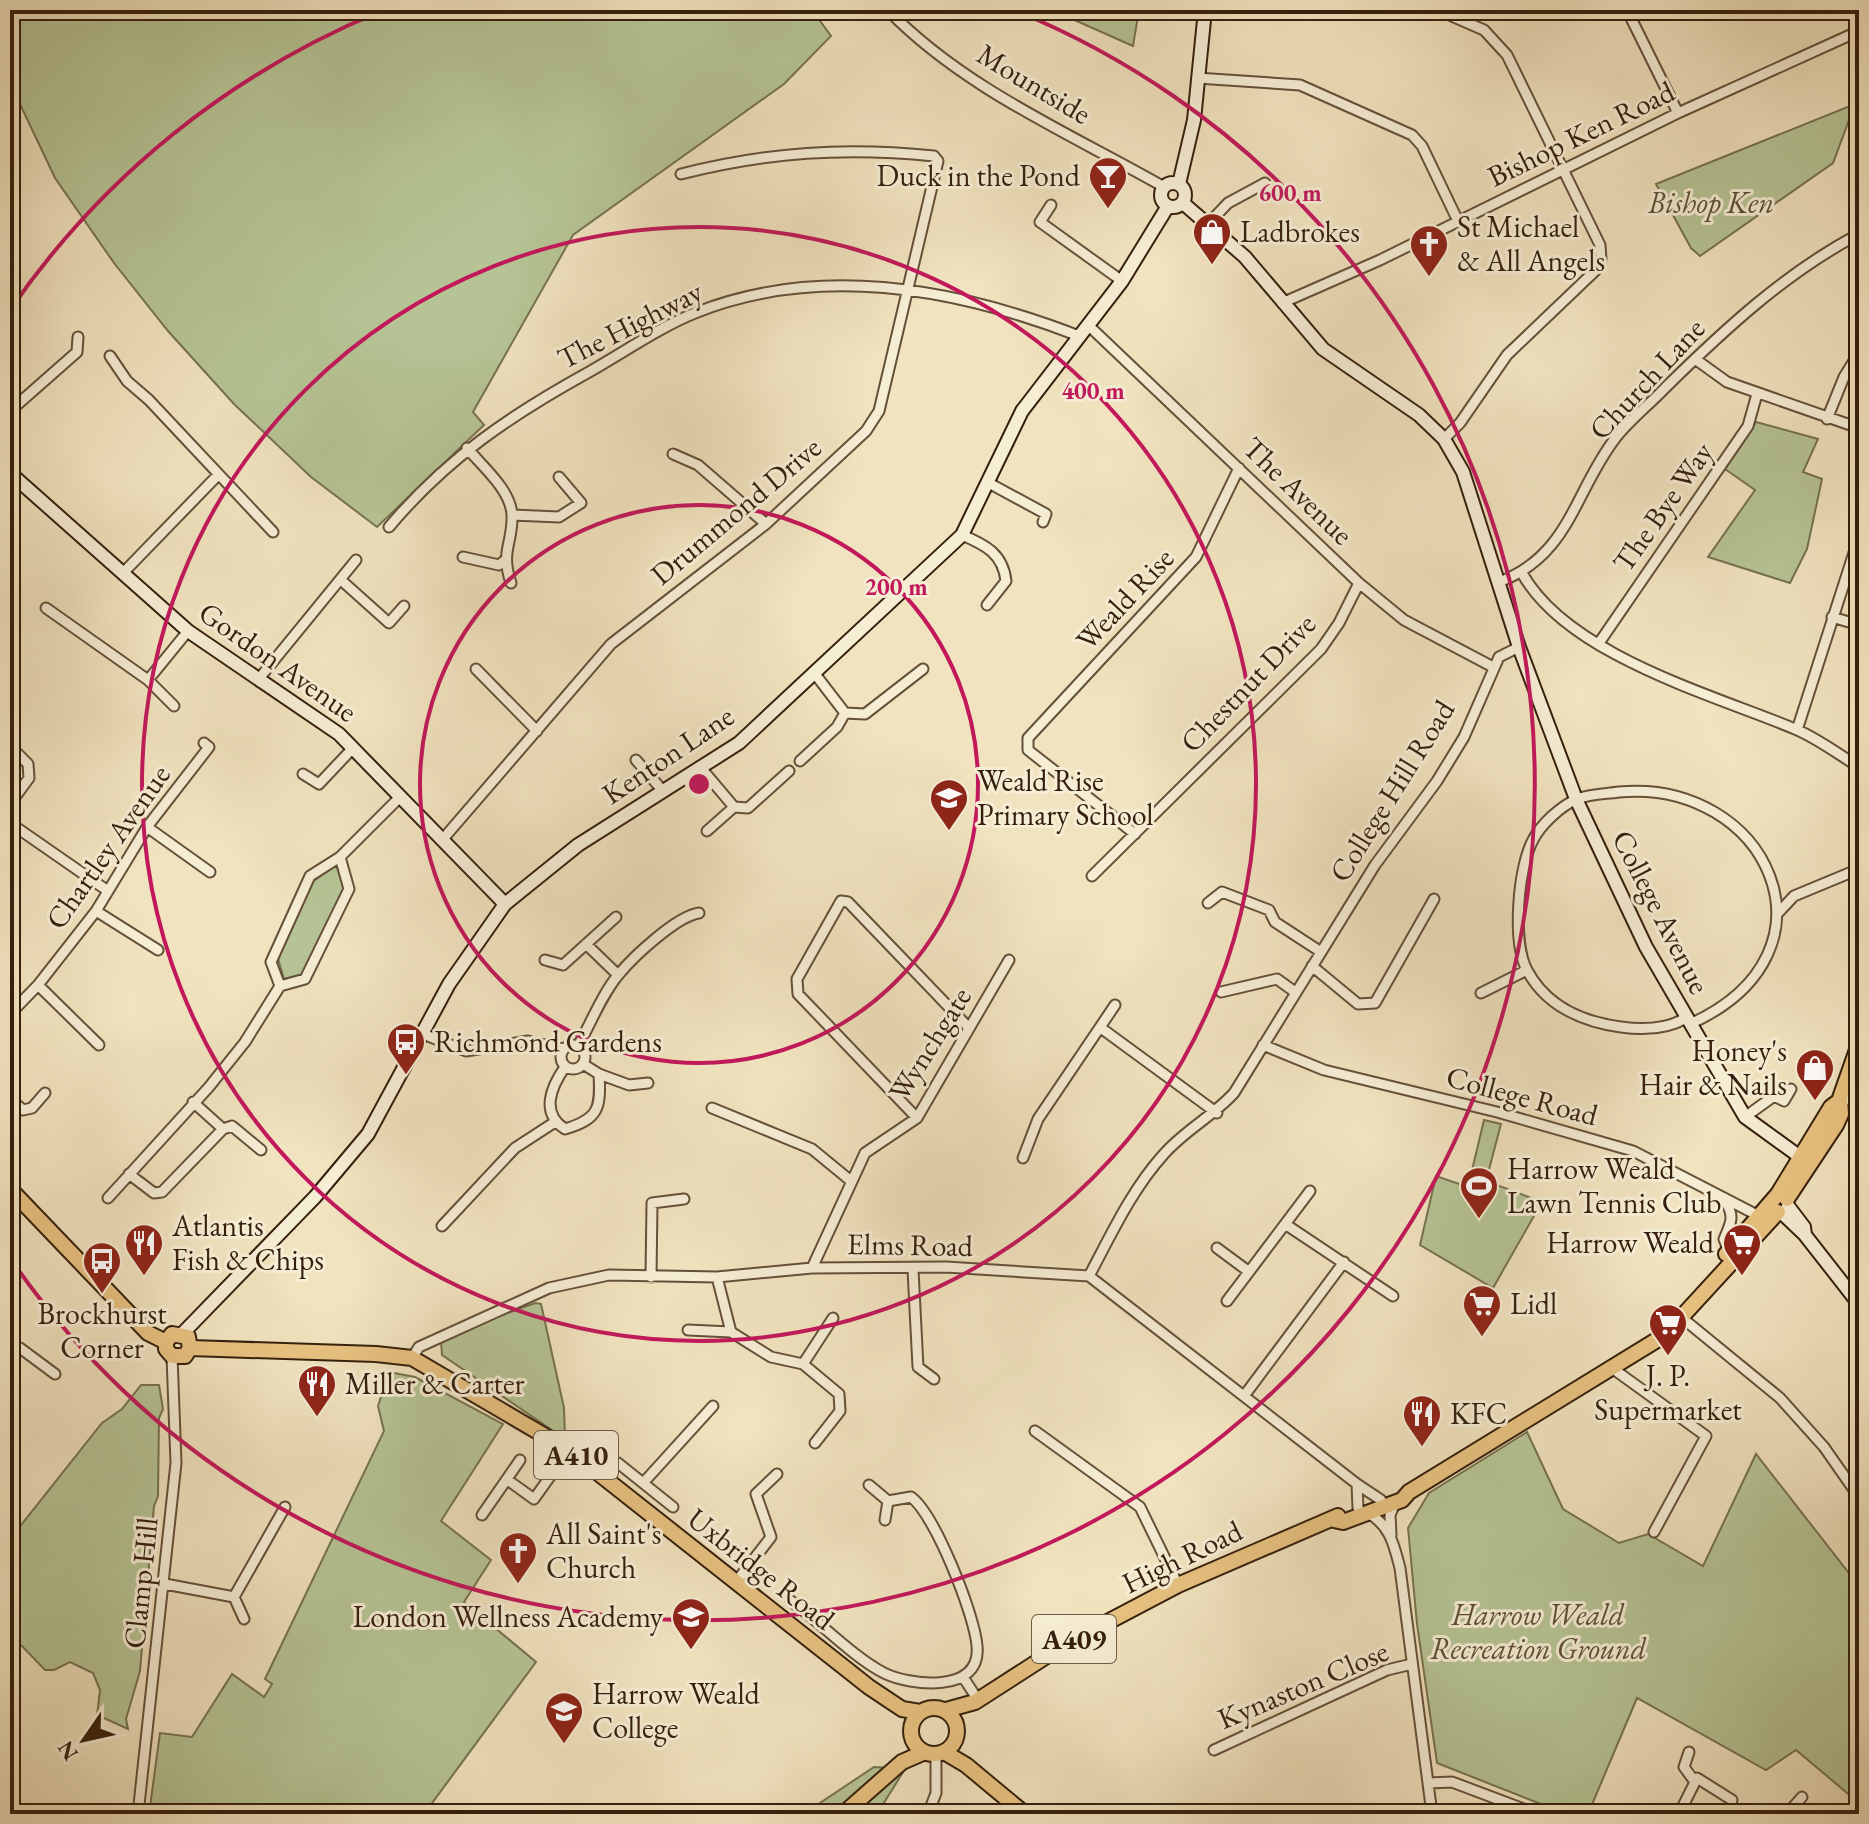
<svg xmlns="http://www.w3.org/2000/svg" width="1869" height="1824" font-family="'EB Garamond',serif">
<rect width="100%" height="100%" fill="#f1e3bf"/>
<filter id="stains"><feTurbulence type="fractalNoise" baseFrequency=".0025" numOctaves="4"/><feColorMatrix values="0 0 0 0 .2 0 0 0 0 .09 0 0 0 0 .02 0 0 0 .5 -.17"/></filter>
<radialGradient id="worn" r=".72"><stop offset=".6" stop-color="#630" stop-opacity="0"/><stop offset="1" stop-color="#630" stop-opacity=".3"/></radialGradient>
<!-- green -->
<path fill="#b6c495" stroke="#767250" stroke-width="2" d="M10 10H812L831 36 784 84 573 235 473 412 484 425 377 527 311 477 234 404 168 331 114 263 55 178 10 83Z
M1052 10H1139L1133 46Z
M1855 104 1833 163 1700 256 1691 248 1656 184Z
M1756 422 1818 439 1803 472 1822 479 1807 549 1790 583 1708 557 1755 490 1725 469Z
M336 865 346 889 302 975 284 979 277 955 312 882Z
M1484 1120 1501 1124 1486 1181 1542 1202 1493 1288 1420 1245 1436 1176 1468 1187Z
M535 1303 541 1304 564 1408 565 1439 442 1355 441 1341 464 1329Z
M389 1372 415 1377 503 1424 441 1521 491 1560 464 1602 536 1662 424 1814H149L160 1733 192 1737 232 1674 264 1697 272 1684 265 1679 384 1431 378 1406Z
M141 1385H159L163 1409 159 1418 158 1496 154 1506 140 1671 126 1719 128 1729 97 1715 100 1690 93 1673 70 1662 54 1670H45L22 1646 10 1642V1539L102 1423 122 1409Z
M1527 1432 1563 1509 1619 1543 1648 1534 1703 1566 1756 1454 1859 1586V1803L1796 1750 1766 1770 1637 1698 1588 1814H1566L1437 1763 1417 1624 1408 1528 1429 1493Z
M874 1767 905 1769 877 1814H811L817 1805Z"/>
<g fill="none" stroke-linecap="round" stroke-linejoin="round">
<!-- street casing -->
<g stroke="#645039" stroke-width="13">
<path id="street" d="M888 10C963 88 1071 134 1164 187
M1438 10 1484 30 1507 55 1600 245 1601 259 1596 270 1507 355 1460 423 1444 439
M1627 10 1678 113
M1197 78 1300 85 1412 135 1422 146 1458 221
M1051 205 1040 222 1122 281
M1209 223 1228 203 1265 183
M10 259V263
M1282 303 1380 260 1678 113 1859 31
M1088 325 1359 583 1404 620 1493 667
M110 356 127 381 149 400 273 532
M1695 359 1727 382 1859 428
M10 411 77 352 78 337
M1827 419 1844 377 1859 353
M467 448C482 466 511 490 512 515 513 544 500 550 511 583
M673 454 698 465 766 524
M987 482 1046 514 1043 522
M512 515 559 517 581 503 559 477
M389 527C447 458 511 415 589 372 623 353 658 328 695 313 820 263 958 289 1079 336
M962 535C986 545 1003 554 1006 581L987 605
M463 557 499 565 504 561
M1522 573C1567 655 1714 695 1795 729 1817 738 1838 754 1859 767
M122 574 218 475
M341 580 389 623 404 606
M1499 582C1569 556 1574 493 1614 440 1628 421 1649 405 1665 388 1724 330 1785 273 1859 234
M46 608 148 680 188 631
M1832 617 1859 625
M1599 643 1748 426 1757 394
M476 669 537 731
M815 674 845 713
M148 680 174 706
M260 682 262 675 356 560
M1797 730 1859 537
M10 746 28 764 29 778 10 804
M636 760 663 791
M800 761 837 727 845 713 865 714 923 669
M701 768 734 807
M303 774 319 784 353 748
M10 823 108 891
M147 827 210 872
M707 831 734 807 748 808 789 771
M1135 834 1028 750V738L1196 557 1239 468
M443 839 611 644 766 524 866 431 879 411 938 161 934 156C845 147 768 152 681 174
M1092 876 1321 649 1339 623 1359 583
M1208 903 1222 892 1269 910 1275 922 1321 952
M96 911 158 950
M1778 913 1794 896 1859 869
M586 944 618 975
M545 960 563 965 616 917
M1312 966 1358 1004 1375 1003 1434 899
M38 985 99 1045
M280 986 271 962 310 876 340 857 401 796
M1221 992 1277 979 1295 992
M1481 993 1527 970
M10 1014 38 985 96 911 147 827 209 747 204 743
M1686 1018C1667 1029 1642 1030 1621 1027 1583 1022 1546 1006 1527 970 1512 942 1518 867 1533 840 1541 824 1561 806 1577 799 1590 794 1605 794 1619 792 1766 778 1850 952 1690 1024
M1101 1028 1217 1113
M423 1034 466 1051 528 1041 563 1049
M561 1057a12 12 0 1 1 24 0a12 12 0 1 1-24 0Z
M1263 1045 1324 1070 1497 1112 1633 1151 1759 1216
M578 1046C591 1023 602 994 619 974 634 956 677 916 699 913
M565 1067C551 1087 540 1113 565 1129 599 1119 601 1108 599 1074L583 1064
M599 1074 629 1085 648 1083
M1840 1098 1859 1102
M10 1099 23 1110 32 1108 45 1093
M193 1102 223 1129
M712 1108 812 1149 851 1181
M1745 1117 1774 1096 1784 1101 1791 1089
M917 1118 798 994 797 979 841 901 848 902 969 1028
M1023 1158 1038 1119 1115 1005
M129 1174 154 1193 162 1192 223 1129 232 1126 261 1150
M108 1198 209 1087 245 1042 280 986 305 979 349 889 340 857
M1725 1201C1735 1216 1731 1223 1724 1239L1729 1252
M1285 1224 1393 1296
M442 1226 515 1148 555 1122
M1217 1248 1248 1271
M812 1268 865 1153 917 1118 1009 960
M913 1270 918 1367 934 1379
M1089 1276C1111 1235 1132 1189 1164 1154 1184 1131 1213 1116 1234 1093L1375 865 1437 781 1464 737 1499 657 1519 647
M651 1277 652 1203 684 1199
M717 1277 731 1332 771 1357 803 1364 839 1394 840 1411 815 1443
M1227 1301 1310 1191
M1681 1317 1780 1398 1824 1447 1859 1497
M688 1330 731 1332
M10 1347 20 1348 55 1374
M412 1358 419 1347 549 1288 609 1275 717 1277 812 1268 946 1267 1089 1276 1357 1484 1358 1508
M803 1364 833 1318
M1612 1368 1706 1436 1654 1532
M1244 1396 1344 1262
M1035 1431 1140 1507 1178 1585
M618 1463 673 1507
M509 1481 534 1499 569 1450
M644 1482 713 1406
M1357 1484 1381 1500
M869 1485 888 1501
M1368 1513C1390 1525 1394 1545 1400 1568L1432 1814
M482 1515 520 1460
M1391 1535 1390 1515 1395 1503
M736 1582 771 1537 756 1494 777 1474
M165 1584 234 1597 285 1507
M234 1597 244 1619
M791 1601C820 1622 853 1657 884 1673 910 1686 982 1694 977 1646 975 1616 935 1514 911 1497L888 1501 885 1520
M963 1677 978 1700
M1214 1750 1387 1670 1412 1664
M1689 1752 1684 1767 1695 1782
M1428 1783 1452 1782 1537 1814
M138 1814 176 1463 172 1356
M928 1814 936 1793V1754
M1390 1814 1432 1810
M1679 1814 1697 1778 1732 1800
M1787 1814 1802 1797"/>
</g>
<!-- secondary casing -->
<g stroke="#351f0c" stroke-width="16">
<path id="secondary" d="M1161 195a12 12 0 1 1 24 0a12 12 0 1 1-24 0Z
M1179 184 1194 120 1205 10
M1183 203 1245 257 1323 349 1419 415 1444 439 1463 472 1519 647 1576 799 1646 947 1745 1117 1807 1162
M10 473 188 631 339 734 505 904
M1788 1206 1804 1227 1805 1235 1859 1304
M1781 1212 1804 1234
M182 1334 315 1197 368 1134 449 984 505 904 578 845 739 743 962 535 1022 411 1122 281 1168 206"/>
</g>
<!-- primary casing -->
<g stroke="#351f0c" stroke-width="18">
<path id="primary" d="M10 1189 148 1333 166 1342
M1787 1199 1836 1125 1841 1114 1840 1098 1859 1044
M1726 1254 1778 1194 1831 1107 1839 1101
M166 1342V1349L172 1356H185L190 1348
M166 1342 172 1334 188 1337 190 1348
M190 1348 376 1354 412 1358 569 1450 869 1687 902 1709 920 1712
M1334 1520 1343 1522 1402 1500 1409 1492 1665 1335 1778 1212
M911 1731a23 23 0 1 1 46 0a23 23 0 1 1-46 0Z
M946 1710 975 1702 1062 1646 1178 1585 1338 1516
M944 1752 966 1765 1025 1814
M843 1814 902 1762 925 1752"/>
</g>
<!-- street -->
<use href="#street" stroke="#f6edd5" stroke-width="9"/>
<!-- secondary -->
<use href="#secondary" stroke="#f6edd5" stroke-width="12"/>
<!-- primary -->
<use href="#primary" stroke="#e8c280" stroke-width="14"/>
</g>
<!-- distance rings -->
<g fill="none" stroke="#c2185b" stroke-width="4">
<circle cx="699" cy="784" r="279"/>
<circle cx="699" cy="784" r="557"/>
<path d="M10 310A836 836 0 0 1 379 12M1019 12A836 836 0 1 1 10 1258"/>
</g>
<!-- icons -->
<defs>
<g id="bar-pin" transform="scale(2)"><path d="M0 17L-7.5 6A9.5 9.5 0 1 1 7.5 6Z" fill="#8f2418" stroke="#f6edd5"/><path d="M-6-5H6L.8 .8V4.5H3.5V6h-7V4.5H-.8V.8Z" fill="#fff"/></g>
<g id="shop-pin" transform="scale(2)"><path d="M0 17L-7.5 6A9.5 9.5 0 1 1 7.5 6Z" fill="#8f2418" stroke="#f6edd5"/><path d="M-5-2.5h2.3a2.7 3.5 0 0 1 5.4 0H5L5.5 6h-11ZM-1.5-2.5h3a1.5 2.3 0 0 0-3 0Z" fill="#fff"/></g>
<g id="church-pin" transform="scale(2)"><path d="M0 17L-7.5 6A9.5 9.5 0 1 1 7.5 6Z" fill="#8f2418" stroke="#f6edd5"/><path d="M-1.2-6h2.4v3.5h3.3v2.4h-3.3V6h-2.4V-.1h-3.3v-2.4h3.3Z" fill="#fff"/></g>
<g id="school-pin" transform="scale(2)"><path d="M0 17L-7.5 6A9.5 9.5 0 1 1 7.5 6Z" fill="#8f2418" stroke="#f6edd5"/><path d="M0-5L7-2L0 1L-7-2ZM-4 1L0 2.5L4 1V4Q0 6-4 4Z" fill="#fff"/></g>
<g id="bus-pin" transform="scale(2)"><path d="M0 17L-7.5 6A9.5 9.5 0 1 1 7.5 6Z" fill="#8f2418" stroke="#f6edd5"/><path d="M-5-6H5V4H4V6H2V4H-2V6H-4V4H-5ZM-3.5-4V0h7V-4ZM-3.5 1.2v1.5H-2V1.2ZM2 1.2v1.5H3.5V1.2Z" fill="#fff"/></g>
<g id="stadium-pin" transform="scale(2)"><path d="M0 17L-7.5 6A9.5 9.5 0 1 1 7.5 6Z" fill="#8f2418" stroke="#f6edd5"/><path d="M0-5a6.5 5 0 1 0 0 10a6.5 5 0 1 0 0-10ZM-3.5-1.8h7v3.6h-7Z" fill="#fff"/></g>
<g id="restaurant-pin" transform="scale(2)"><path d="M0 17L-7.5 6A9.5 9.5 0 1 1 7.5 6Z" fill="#8f2418" stroke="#f6edd5"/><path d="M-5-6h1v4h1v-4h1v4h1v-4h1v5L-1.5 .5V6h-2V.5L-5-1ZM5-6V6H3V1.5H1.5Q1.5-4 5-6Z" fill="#fff"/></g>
<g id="supermarket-pin" transform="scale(2)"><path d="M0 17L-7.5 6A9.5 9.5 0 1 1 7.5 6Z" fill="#8f2418" stroke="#f6edd5"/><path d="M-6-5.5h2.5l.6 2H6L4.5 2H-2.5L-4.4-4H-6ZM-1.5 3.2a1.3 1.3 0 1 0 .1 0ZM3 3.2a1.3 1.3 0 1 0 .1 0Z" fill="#fff"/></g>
<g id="university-pin" transform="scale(2)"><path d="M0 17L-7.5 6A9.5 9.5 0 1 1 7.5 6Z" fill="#8f2418" stroke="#f6edd5"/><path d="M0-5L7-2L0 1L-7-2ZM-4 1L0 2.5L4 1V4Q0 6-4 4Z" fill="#fff"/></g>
</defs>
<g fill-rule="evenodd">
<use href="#bar-pin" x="1108" y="176"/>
<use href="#shop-pin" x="1212" y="232"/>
<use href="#church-pin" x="1429" y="244"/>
<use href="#school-pin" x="949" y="798"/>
<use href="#bus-pin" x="406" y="1042"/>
<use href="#shop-pin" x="1815" y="1068"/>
<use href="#stadium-pin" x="1479" y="1186"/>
<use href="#restaurant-pin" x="144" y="1243"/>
<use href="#supermarket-pin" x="1742" y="1243"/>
<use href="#bus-pin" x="102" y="1261"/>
<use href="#supermarket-pin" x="1482" y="1304"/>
<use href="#supermarket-pin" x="1668" y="1323"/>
<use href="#restaurant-pin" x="317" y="1384"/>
<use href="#restaurant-pin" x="1422" y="1414"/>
<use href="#church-pin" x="518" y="1551"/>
<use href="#school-pin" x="691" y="1617"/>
<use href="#university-pin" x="564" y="1711"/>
</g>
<g text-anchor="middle" stroke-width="6" stroke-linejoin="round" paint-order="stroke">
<!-- shield labels -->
<g fill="#f6edd5" stroke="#6f5d48" stroke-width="2">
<rect x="534" y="1431" width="84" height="48" rx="6"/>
<rect x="1032" y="1615" width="84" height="48" rx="6"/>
</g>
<g font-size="28" font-weight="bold" fill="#351f0c">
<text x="576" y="1465">A410</text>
<text x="1074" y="1649">A409</text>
</g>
<!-- street labels -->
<g font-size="30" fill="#351f0c" stroke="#f6edd5">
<text transform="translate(1034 84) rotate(31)" y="10">Mountside</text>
<text transform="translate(1581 134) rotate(-26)" y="10">Bishop Ken Road</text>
<text transform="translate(630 325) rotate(-27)" y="10">The Highway</text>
<text transform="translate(1647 379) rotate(-47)" y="10">Church Lane</text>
<text transform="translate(1298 491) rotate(44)" y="10">The Avenue</text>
<text transform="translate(1663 507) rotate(-55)" y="10">The Bye Way</text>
<text transform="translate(736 511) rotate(-40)" y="10">Drummond Drive</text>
<text transform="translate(1125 599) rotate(-47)" y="10">Weald Rise</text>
<text transform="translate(278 662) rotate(35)" y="10">Gordon Avenue</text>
<text transform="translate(1248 683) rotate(-46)" y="10">Chestnut Drive</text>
<text transform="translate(668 755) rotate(-34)" y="10">Kenton Lane</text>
<text transform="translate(1392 791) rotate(-58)" y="10">College Hill Road</text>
<text transform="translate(108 847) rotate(-55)" y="10">Chartley Avenue</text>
<text transform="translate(1661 912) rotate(63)" y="10">College Avenue</text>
<text transform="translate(930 1044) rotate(-58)" y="10">Wynchgate</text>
<text transform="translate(1522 1096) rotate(15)" y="10">College Road</text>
<text transform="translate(910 1245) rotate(1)" y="10">Elms Road</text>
<text transform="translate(1182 1557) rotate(-26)" y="10">High Road</text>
<text transform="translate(761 1569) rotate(38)" y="10">Uxbridge Road</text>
<text transform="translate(141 1583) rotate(-84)" y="10">Clamp Hill</text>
<text transform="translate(1303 1685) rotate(-23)" y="10">Kynaston Close</text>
</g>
<!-- poi labels -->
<g font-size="30" fill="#351f0c" stroke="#f6edd5" text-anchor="start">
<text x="1080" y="186" text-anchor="end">Duck in the Pond</text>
<text x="1457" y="237">St Michael<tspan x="1457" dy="34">&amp; All Angels</tspan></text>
<text x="1240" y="242">Ladbrokes</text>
<text x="977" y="791">Weald Rise<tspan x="977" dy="34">Primary School</tspan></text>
<text x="434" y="1052">Richmond Gardens</text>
<text x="1787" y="1061" text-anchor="end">Honey's<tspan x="1787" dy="34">Hair &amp; Nails</tspan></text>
<text x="1507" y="1179">Harrow Weald<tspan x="1507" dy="34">Lawn Tennis Club</tspan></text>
<text x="172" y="1236">Atlantis<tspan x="172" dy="34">Fish &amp; Chips</tspan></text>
<text x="1714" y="1253" text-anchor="end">Harrow Weald</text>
<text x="1510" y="1314">Lidl</text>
<text x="102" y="1324" text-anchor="middle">Brockhurst<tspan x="102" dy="34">Corner</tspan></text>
<text x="1668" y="1386" text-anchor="middle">J. P.<tspan x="1668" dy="34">Supermarket</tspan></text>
<text x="345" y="1394">Miller &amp; Carter</text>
<text x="1450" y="1424">KFC</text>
<text x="546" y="1544">All Saint's<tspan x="546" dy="34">Church</tspan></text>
<text x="663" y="1627" text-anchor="end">London Wellness Academy</text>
<text x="592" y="1704">Harrow Weald<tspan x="592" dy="34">College</tspan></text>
</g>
<!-- park labels -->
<g font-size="30" font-style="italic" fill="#5c5135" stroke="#f6edd5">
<text x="1711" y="213">Bishop Ken</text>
<text x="1538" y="1625">Harrow Weald<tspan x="1538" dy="34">Recreation Ground</tspan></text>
</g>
</g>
<circle cx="699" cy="784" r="12" fill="#c2185b" stroke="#f6edd5" stroke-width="4"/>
<g font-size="24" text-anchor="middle" font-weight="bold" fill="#c2185b" stroke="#f6edd5" stroke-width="6" stroke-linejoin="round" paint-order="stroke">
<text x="1290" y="201">600 m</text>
<text x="1093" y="399">400 m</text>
<text x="896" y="595">200 m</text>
</g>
<!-- margin -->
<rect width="1869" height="1824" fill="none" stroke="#f1e3bf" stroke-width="40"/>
<rect x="12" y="12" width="1845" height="1800" fill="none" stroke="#351f0c" stroke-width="4"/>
<rect x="20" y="20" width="1829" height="1784" fill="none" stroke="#351f0c" stroke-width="2"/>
<!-- north arrow -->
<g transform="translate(84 1740) rotate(236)" stroke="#f6edd5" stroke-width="6" paint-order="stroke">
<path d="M0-6L14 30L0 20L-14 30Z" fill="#351f0c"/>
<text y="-12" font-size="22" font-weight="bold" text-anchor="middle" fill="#351f0c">N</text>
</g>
<rect width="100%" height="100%" filter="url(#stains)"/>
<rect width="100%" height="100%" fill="url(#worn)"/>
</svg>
